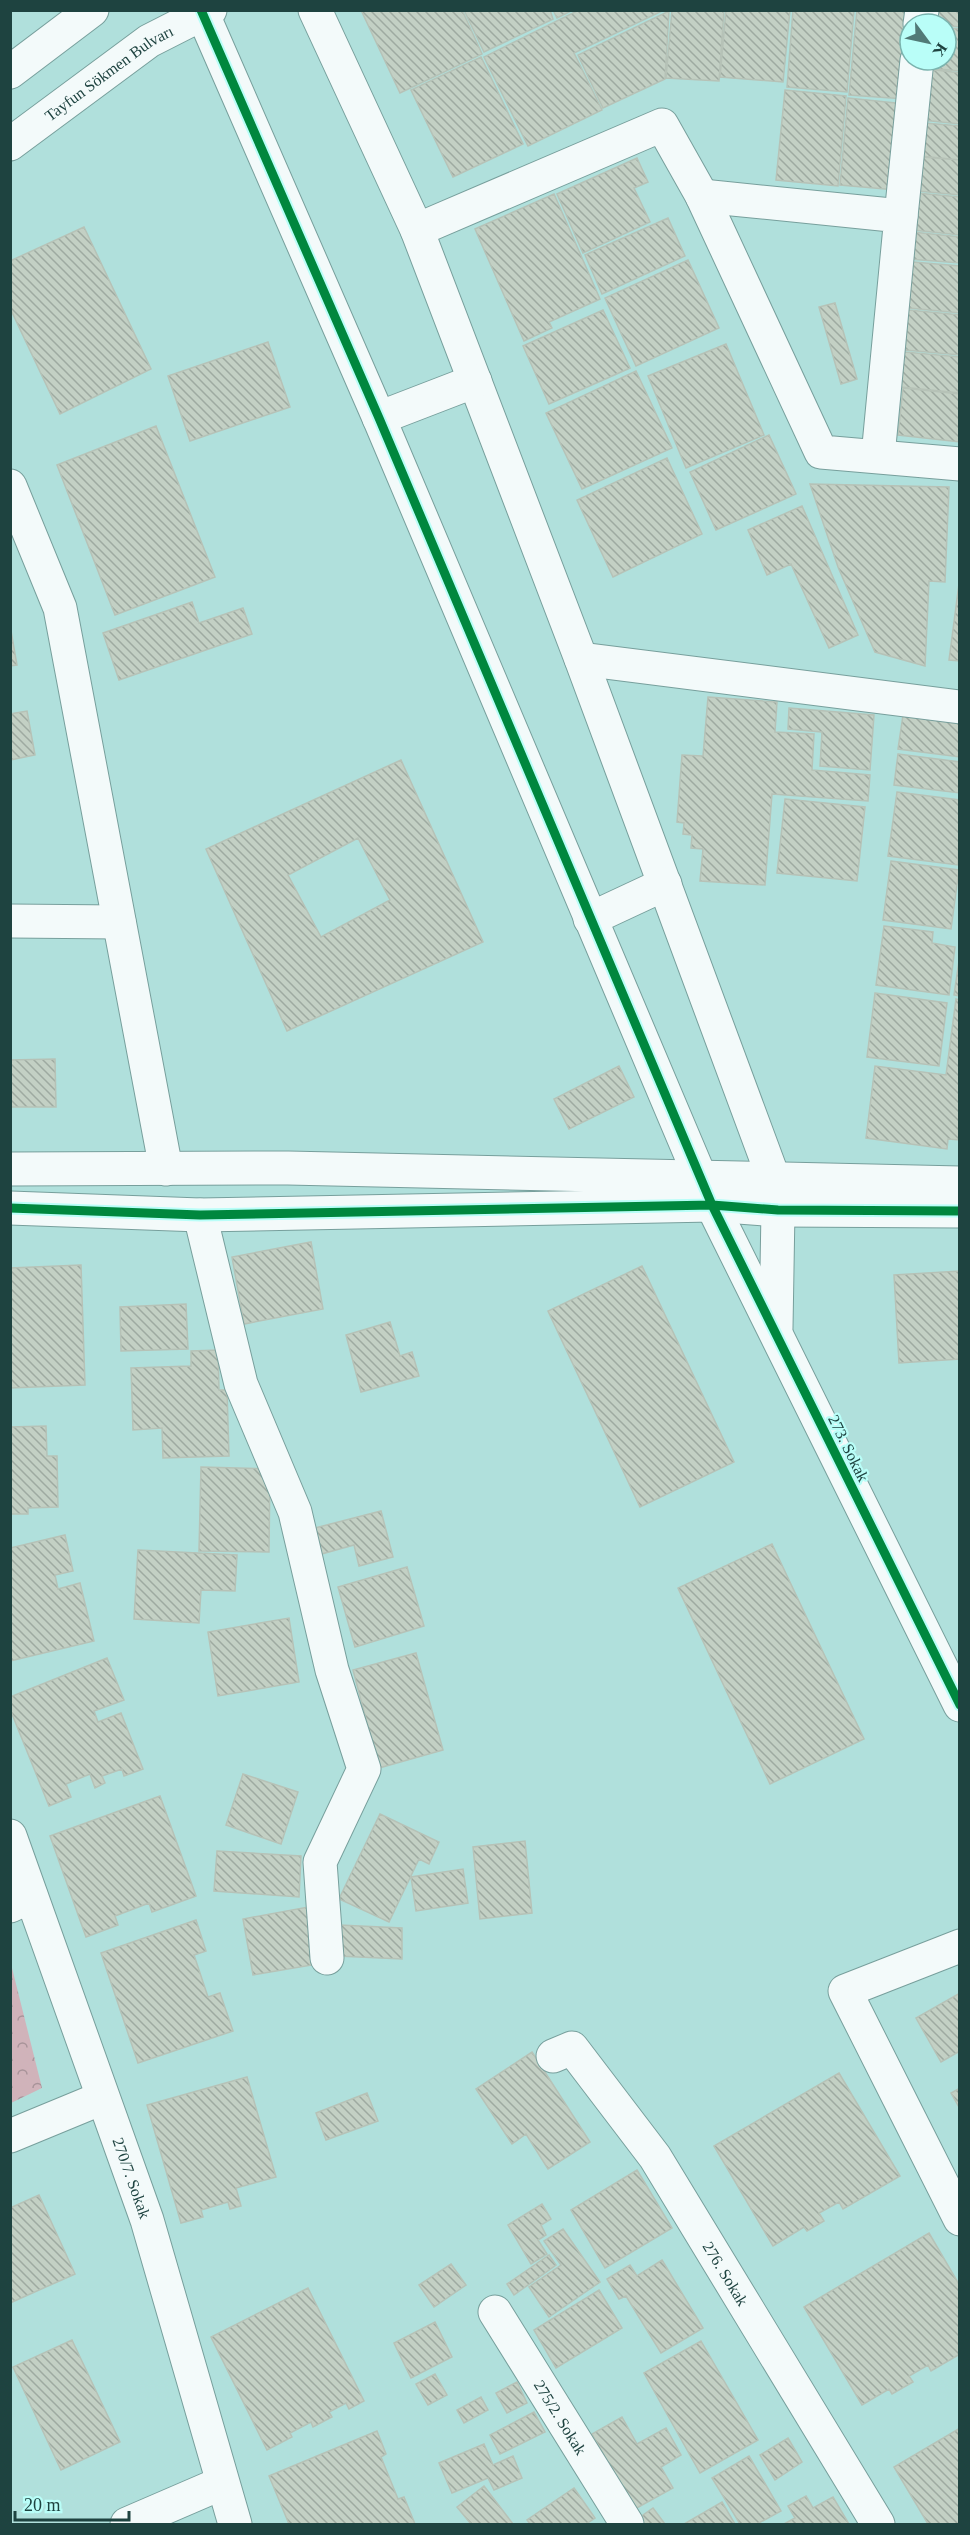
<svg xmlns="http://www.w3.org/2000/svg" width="970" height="2535" font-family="Georgia,serif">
<defs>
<pattern id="park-crowns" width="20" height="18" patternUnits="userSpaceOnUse" patternTransform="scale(1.5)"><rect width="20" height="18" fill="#d0b3ba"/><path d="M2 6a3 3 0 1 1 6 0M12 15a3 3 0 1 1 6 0" fill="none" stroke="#a89399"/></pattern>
<pattern id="building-back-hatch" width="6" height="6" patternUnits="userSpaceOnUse" patternTransform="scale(1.5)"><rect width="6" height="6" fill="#c3d0c4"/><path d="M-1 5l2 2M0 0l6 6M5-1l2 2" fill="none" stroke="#9eaaa1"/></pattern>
</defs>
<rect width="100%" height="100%" fill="#b0e0dc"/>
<!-- park -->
<path fill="url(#park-crowns)" d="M10 1960 42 2088 11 2103H10Z"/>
<!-- building -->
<path fill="url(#building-back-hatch)" stroke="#b6c2b7" stroke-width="1.5" fill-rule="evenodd" d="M361 10H462L482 54 400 93Z
M464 10H550L553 19 484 52Z
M553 10H573L557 18Z
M579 10H664L574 53 602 110 528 146 484 57Z
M672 10H724L719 81 666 78Z
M726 10H790L783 82 720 77Z
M793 10H854L847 92 787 87Z
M857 10H913L905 99 849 95Z
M933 10H960V27L932 24Z
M669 11 665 79 603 108 578 55Z
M946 28 960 29V71L927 68 928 60H946Z
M481 57 523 144 453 177 411 90Z
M927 69 960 73V124L922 120Z
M785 90 846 96 838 186 776 180Z
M848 98 905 104 896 190 840 185Z
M924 123 960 126V160L920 156Z
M922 157 960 160V195L918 191Z
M637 158 648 182 634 188 650 222 583 253 557 194Z
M916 193 960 197V235L913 230Z
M554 194 600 299 549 322 552 328 524 341 475 229Z
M668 218 685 256 602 294 585 255Z
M84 227 151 369 60 414 10 308V261Z
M912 232 960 237V263L909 259Z
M688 260 719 328 636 366 605 298Z
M913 262 960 266V313L909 308Z
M835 303 857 379 841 384 819 307Z
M603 310 630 368 549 404 523 346Z
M908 310 960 315V355L905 350Z
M268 342 290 407 190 441 168 376Z
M726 344 764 435 686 468 648 376Z
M904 352 960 357V393L901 387Z
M636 371 672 448 582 489 546 413Z
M903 388 960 394V442L898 435Z
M156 426 215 577 115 615 57 465Z
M769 435 796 494 716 530 690 472Z
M667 458 702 534 613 577 577 500Z
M810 484 949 487 945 582 929 581 925 666 875 652 838 567Z
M802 506 858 635 829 648 791 564 767 575 748 530Z
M960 576V661L949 660Z
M192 602 199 623 243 608 252 634 119 680 103 633Z
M10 625 17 665 10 666Z
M708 697 777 702 775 732 814 734 812 770 870 775 868 801 772 794 765 885 700 881 703 849 691 848 692 835 683 834 684 823 677 822 682 755 703 756Z
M789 708 874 715 870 770 820 766 822 732 788 729Z
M27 711 35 755 10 760V714Z
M903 715 960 722V757L898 749Z
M898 754 960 762V793L894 785Z
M401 760 483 942 287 1031 206 849ZM358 838 390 900 321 937 288 875Z
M897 792 960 800 958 865 888 856Z
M785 799 865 807 857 881 777 873Z
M891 861 959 870 951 929 883 920Z
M884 926 933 932 932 943 955 947 949 995 876 985Z
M960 954V996L954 995Z
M875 993 947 1003 939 1066 867 1057Z
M956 999 960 1000V1140L948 1139 947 1149 866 1138 875 1066 946 1075Z
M55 1059 56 1107H10V1060Z
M619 1066 634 1097 569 1129 554 1099Z
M311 1242 323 1309 244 1324 232 1257Z
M81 1265 85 1385 10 1388V1268Z
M642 1266 734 1462 640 1507 548 1311Z
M960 1271V1359L899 1363 894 1275Z
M186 1304 188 1349 121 1351 120 1307Z
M390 1322 400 1356 412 1352 419 1376 361 1392 346 1335Z
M218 1350 219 1390H227L229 1456 163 1458 162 1428 133 1430 131 1368 191 1366V1351Z
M46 1426 47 1456H57L58 1507 28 1508V1514H10V1427Z
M201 1467 270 1469 269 1552 199 1551Z
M381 1511 393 1557 359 1566 354 1545 318 1555 311 1529Z
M65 1535 73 1571 55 1575 58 1589 80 1583 94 1641 10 1661V1548Z
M772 1544 864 1739 770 1784 678 1588Z
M138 1550 237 1555 235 1591 201 1590 199 1623 134 1619Z
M407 1567 424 1626 355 1647 338 1587Z
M289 1618 299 1682 218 1696 208 1632Z
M416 1653 443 1750 379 1768 353 1670Z
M107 1658 124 1700 94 1711 98 1722 121 1713 143 1769 124 1776 122 1769 102 1776 105 1783 95 1788 90 1774 66 1784 71 1797 49 1806 10 1709V1697Z
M243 1774 298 1792 281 1844 226 1825Z
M160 1796 196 1896 152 1912 149 1903 115 1916 118 1925 86 1937 50 1836Z
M380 1814 439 1842 429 1864 419 1859 389 1922 339 1899Z
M525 1841 532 1913 480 1919 473 1847Z
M217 1851 301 1856 299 1897 214 1891Z
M463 1869 468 1903 416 1911 411 1877Z
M308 1907 318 1964 253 1975 243 1919Z
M196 1920 206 1951 194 1955 208 1997 220 1993 233 2031 138 2063 101 1953Z
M339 1925 402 1928V1959L337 1956Z
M960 1993V2051L941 2062 916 2018Z
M532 2052 590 2142 548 2169 526 2134 512 2144 476 2089Z
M839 2073 900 2176 843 2209 839 2202 819 2213 824 2221 807 2231 804 2227 773 2246 714 2146Z
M247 2077 276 2177 236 2188 241 2206 230 2209 228 2202 201 2210 203 2217 181 2223 147 2105Z
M960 2088V2109L951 2093Z
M367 2093 378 2121 326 2140 316 2113Z
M637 2170 672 2228 605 2268 571 2210Z
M39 2195 75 2274 10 2303V2208Z
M542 2204 551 2219 541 2225 546 2235 538 2240 547 2254 531 2264 508 2225Z
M563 2229 600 2282 549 2317 529 2287 561 2265 544 2241Z
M929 2233 960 2286V2354L931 2371 928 2365 909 2376 913 2382 892 2394 889 2389 862 2405 804 2307Z
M549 2255 556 2265 514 2295 507 2284Z
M662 2260 703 2328 661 2353 626 2296 619 2299 607 2279 630 2265 637 2276Z
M451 2264 466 2285 434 2307 419 2285Z
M308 2288 364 2401 349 2409 346 2403 329 2412 332 2417 313 2427 311 2422 290 2433 292 2437 267 2450 211 2337Z
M599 2290 622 2328 556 2368 534 2330Z
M435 2322 452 2357 411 2378 394 2343Z
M72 2340 120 2442 61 2470 13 2367Z
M701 2341 758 2440 700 2473 644 2373Z
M435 2374 447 2395 428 2405 416 2384Z
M517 2382 527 2403 507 2413 496 2393Z
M481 2397 488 2410 464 2423 457 2410Z
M534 2412 545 2432 500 2454 490 2435Z
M622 2417 637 2444 666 2428 681 2455 661 2467 673 2488 635 2509 592 2434Z
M960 2428V2524H928L894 2467Z
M377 2431 386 2454 381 2457 398 2499 404 2497 415 2524H289L269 2476Z
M788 2438 802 2462 775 2480 760 2455Z
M484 2444 493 2465 513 2456 522 2478 494 2490 488 2478 452 2493 439 2463Z
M749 2456 781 2511 757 2524H740L712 2478Z
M484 2486 513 2524H471L457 2507Z
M574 2488 595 2518 586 2524H530L527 2520Z
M806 2496 813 2508 833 2497 849 2524H784L795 2518 788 2506Z
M722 2502 735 2524H684Z
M653 2508 665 2524H635L633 2522Z"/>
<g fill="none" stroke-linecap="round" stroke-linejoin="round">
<!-- street casing -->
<g stroke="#779f9c" stroke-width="35">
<g id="street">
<path d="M920 24 922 10"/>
<path d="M702 196 901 216 878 456"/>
<path d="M901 216 917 60"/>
<path d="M417 230 662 125 702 196 821 452 960 464"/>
<path d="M10 486 60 608 166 1169"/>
<path d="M581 659 960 707"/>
<path d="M10 921 119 922"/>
<path d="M200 1215 241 1384 295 1512 332 1670 364 1769 320 1862 327 1958"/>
<path d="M10 1906 31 1896"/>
<path d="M960 1946 845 1991 960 2219"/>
<path id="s1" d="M553 2056 572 2048 655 2157 878 2524"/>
<path d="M10 2136 102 2098"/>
<path id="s2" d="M495 2312 627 2524"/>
<path d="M127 2524 222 2483"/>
</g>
</g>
<!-- secondary casing -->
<g stroke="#779f9c" stroke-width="35">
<g id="secondary">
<path d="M201 10 379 418 712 1205 960 1705"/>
<path d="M315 10 417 230 581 659 773 1177 778 1210 776 1328"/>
<path d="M10 72 92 10"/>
<path id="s3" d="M10 144 149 41 210 10"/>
<path d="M379 418 475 381"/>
<path d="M590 919 665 884"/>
<path d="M10 1169 288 1168 960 1183"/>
<path d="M10 1208 200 1215 712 1205 778 1210 960 1211"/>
<path id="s4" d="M10 1836 147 2220 235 2524"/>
</g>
</g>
<!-- street -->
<use href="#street" stroke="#f3fafa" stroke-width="33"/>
<!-- secondary -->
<use href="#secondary" stroke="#f3fafa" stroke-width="33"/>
<!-- cycleway casing -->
<g stroke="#b9fef8" stroke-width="13">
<path id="cycleway" d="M201 10 379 418 712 1205 960 1705
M10 1208 200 1215 712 1205 778 1210 960 1211"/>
</g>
<!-- cycleway -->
<use href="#cycleway" stroke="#00873e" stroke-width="9"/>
</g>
<g text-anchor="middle" stroke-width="4.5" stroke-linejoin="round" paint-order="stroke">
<!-- street labels -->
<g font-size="16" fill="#1e4340" stroke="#b9fef8">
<text dy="6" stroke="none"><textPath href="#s3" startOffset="122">Tayfun Sökmen Bulvarı</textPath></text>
<text transform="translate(849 1448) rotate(64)" y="6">273. Sokak</text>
<text dy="6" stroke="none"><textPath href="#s4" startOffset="363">270/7. Sokak</textPath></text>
<text dy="6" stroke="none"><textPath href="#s1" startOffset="294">276. Sokak</textPath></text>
<text dy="6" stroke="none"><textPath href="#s2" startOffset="124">275/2. Sokak</textPath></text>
</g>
</g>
<!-- border -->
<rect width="970" height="2535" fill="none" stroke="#1e4340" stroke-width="24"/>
<!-- north arrow -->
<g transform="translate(928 42) rotate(123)"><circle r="28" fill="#b9fef8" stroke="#7bb3ae" stroke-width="1.5"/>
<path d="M0-4.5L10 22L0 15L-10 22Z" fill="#517a77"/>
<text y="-9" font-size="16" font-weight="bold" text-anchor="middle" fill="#1e4340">K</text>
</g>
<!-- scale -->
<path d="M15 2511v9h114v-9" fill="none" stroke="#1e4340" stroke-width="3"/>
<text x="24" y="2511" font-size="18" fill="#1e4340" stroke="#b9fef8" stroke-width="4.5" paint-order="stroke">20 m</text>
</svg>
